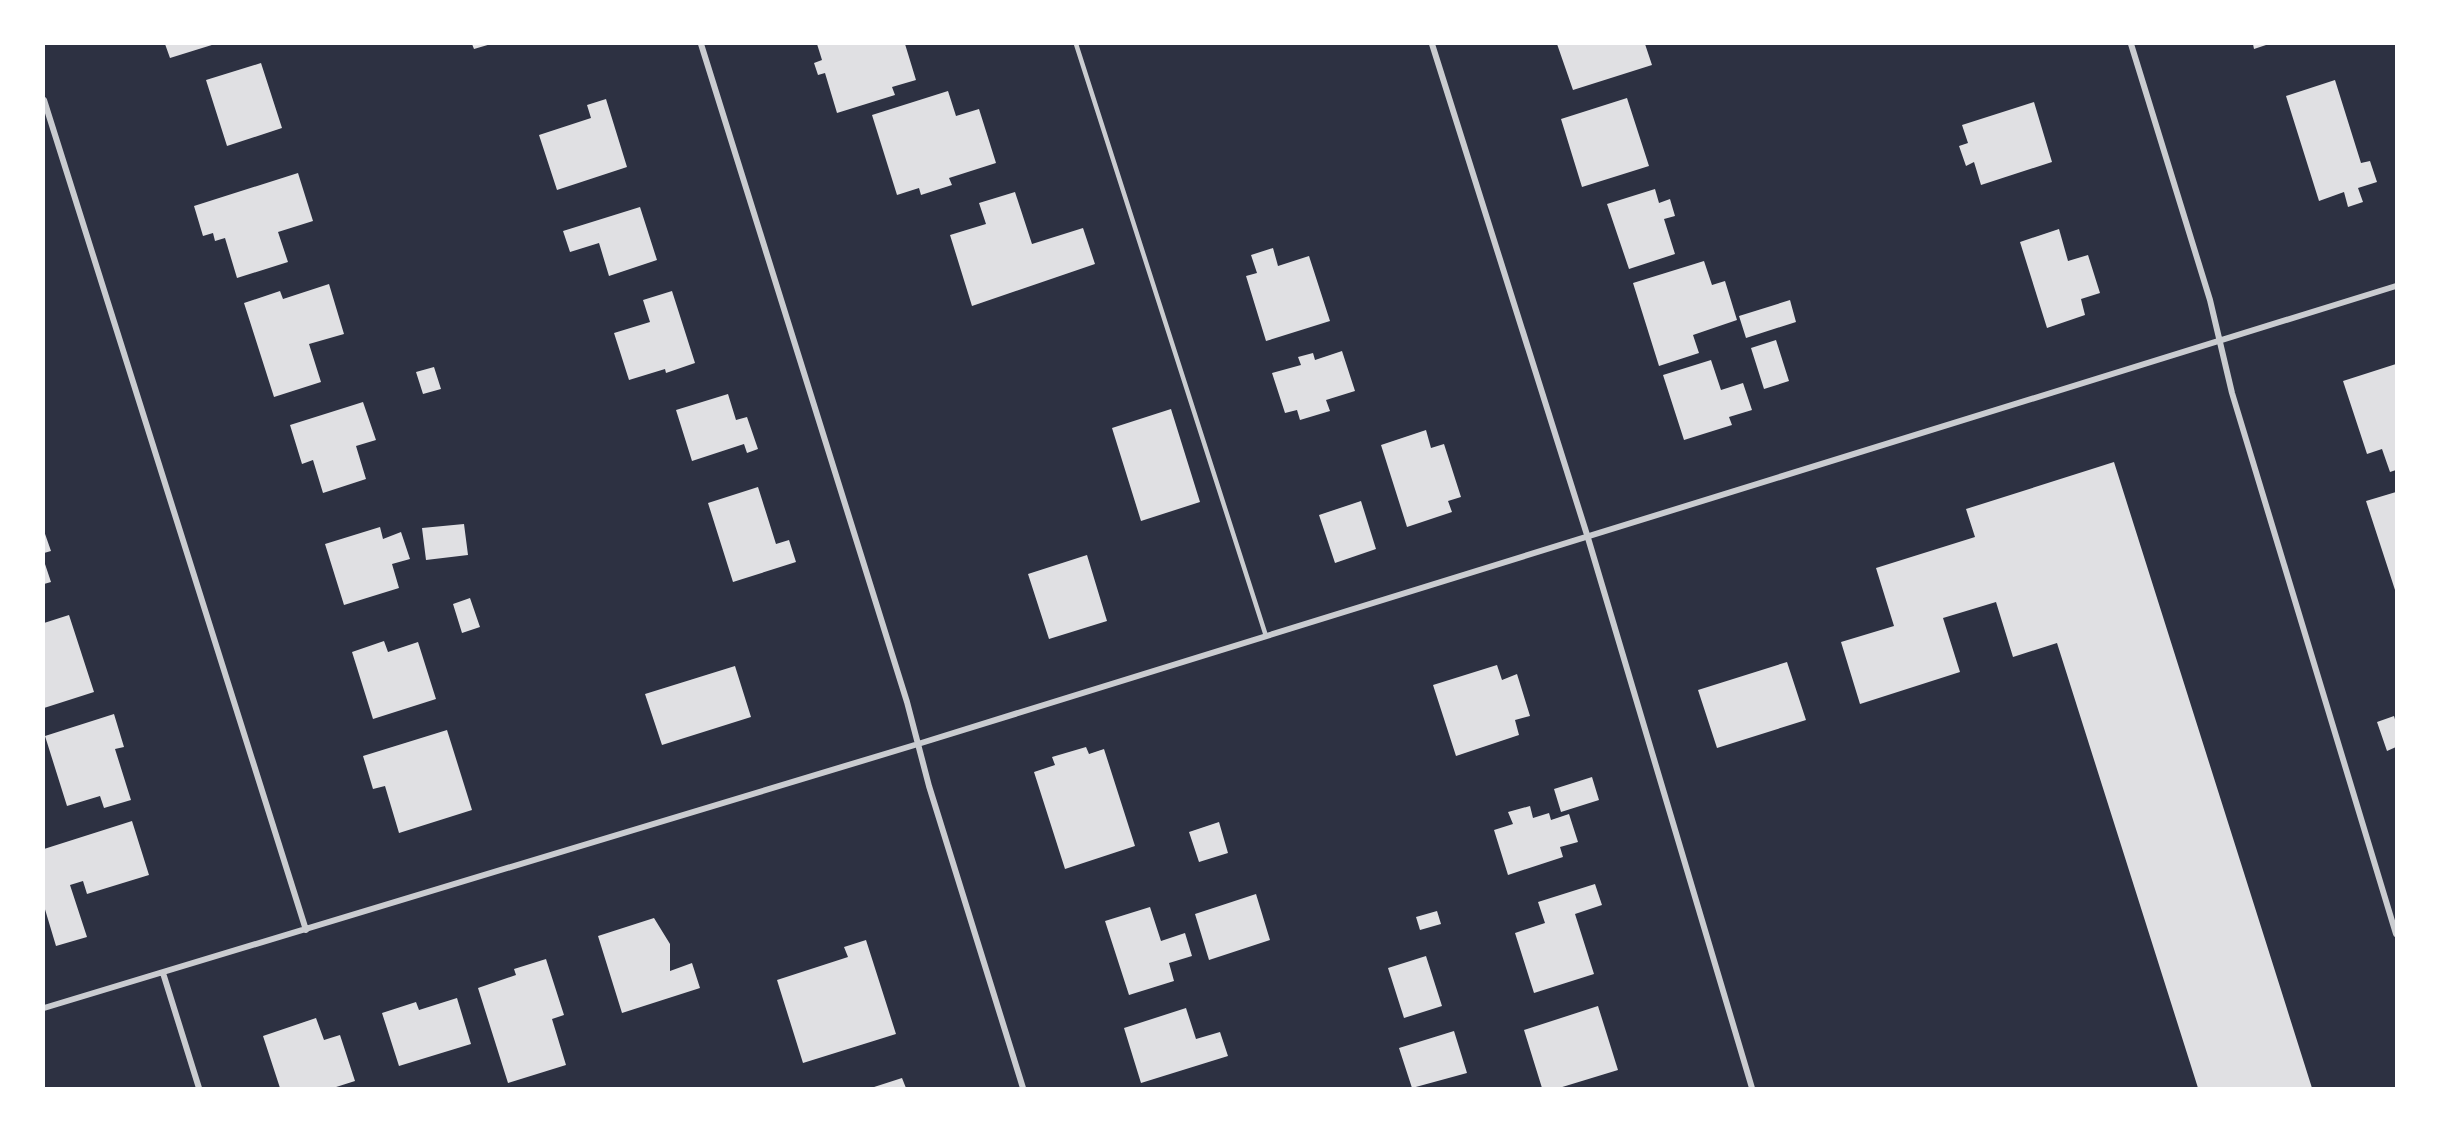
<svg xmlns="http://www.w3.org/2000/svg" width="2440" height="1132" font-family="'Exo 2',sans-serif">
<rect width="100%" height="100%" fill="#2d3142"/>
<!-- building -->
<path fill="#e0e0e3" d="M165 44H215L170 58Z
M472 44H491L474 49Z
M817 44H905L916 80 892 87 895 95 837 113 825 73 818 75 814 63 822 60Z
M1557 44H1645L1652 65 1573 90Z
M2253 44H2269L2254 49Z
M261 63 282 128 227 146 206 80Z
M2335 80 2361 163 2370 161 2377 182 2358 188 2363 202 2348 207 2344 192 2319 201 2286 96Z
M948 91 956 116 979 109 996 163 949 178 952 185 921 195 919 188 897 195 872 115Z
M1627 98 1649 166 1582 187 1561 119Z
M606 99 627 167 557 190 539 135 591 118 587 105Z
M2034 102 2052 162 1981 185 1974 162 1966 166 1959 146 1968 143 1962 125Z
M298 173 313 221 278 232 288 262 237 278 225 238 215 241 213 233 203 236 194 206Z
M1655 189 1659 203 1670 199 1675 216 1664 219 1675 254 1629 269 1607 204Z
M1015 192 1032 244 1083 228 1095 264 972 306 950 235 986 224 979 203Z
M640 207 657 260 609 276 599 243 570 252 563 231Z
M2059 229 2068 261 2088 255 2100 293 2081 299 2085 315 2047 328 2020 242Z
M1273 248 1278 266 1309 256 1330 321 1266 341 1246 276 1257 273 1251 255Z
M1704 261 1712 285 1725 281 1737 320 1693 335 1699 353 1659 366 1633 283Z
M329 284 344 334 309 344 321 382 274 397 244 303 280 291 283 299Z
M672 291 695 363 666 373 665 369 629 380 614 333 650 322 643 300Z
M1790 300 1796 322 1746 338 1739 316Z
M1776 340 1789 381 1764 389 1751 348Z
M1342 351 1355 391 1326 400 1330 411 1300 420 1297 410 1285 413 1272 373 1301 365 1298 357 1313 353 1315 360Z
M1711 360 1721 390 1743 383 1752 410 1729 417 1732 425 1684 440 1663 375Z
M2396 364V470L2390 472 2382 449 2367 454 2343 381Z
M434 367 441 389 423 394 416 372Z
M728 394 736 420 747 417 758 449 747 453 744 444 692 461 676 410Z
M363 402 376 440 356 446 366 479 323 493 313 460 302 464 290 425Z
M1171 409 1200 502 1141 521 1112 428Z
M1426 430 1431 448 1444 444 1461 497 1448 501 1452 512 1407 527 1381 445Z
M2114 462 2312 1088H2198L2057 643 2013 657 1996 602 1943 618 1960 672 1860 704 1841 642 1894 626 1876 568 1975 537 1966 509Z
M758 487 776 544 789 540 796 562 733 582 708 503Z
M2396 492V593L2366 501Z
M1361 501 1376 549 1335 563 1319 515Z
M464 524 468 555 426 560 422 528Z
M380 527 383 539 401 532 410 559 392 564 399 588 344 605 325 544Z
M44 531 51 551 44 553Z
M1087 555 1107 621 1049 639 1028 574Z
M44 561 51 582 44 584Z
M470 598 480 627 462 633 453 604Z
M69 615 94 692 44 708V623Z
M384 641 388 652 418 642 436 699 373 719 352 652Z
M1787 662 1806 720 1717 748 1698 690Z
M1497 665 1502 680 1517 674 1530 716 1515 720 1519 735 1456 756 1433 685Z
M735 666 751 717 662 745 645 694Z
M114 714 124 747 115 749 131 800 104 808 100 796 67 806 45 736Z
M2394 716 2396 723V747L2387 751 2377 722Z
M447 730 472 810 399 833 385 786 373 789 363 756Z
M1086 747 1089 754 1104 749 1135 846 1065 869 1034 772 1055 765 1052 757Z
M1592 777 1599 800 1561 812 1554 789Z
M1530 806 1533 818 1549 813 1551 820 1569 814 1578 842 1560 847 1563 857 1508 875 1494 830 1513 824 1508 812Z
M132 821 149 875 87 894 83 881 70 885 87 937 56 946 44 906V849Z
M1219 822 1228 853 1199 862 1189 832Z
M1595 884 1602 905 1575 914 1594 974 1534 993 1515 933 1545 923 1538 902Z
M1256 894 1270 940 1209 960 1195 914Z
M1150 907 1161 941 1185 933 1192 956 1169 963 1174 981 1129 995 1105 921Z
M1437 911 1441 924 1420 930 1416 917Z
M654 918 670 944V971L692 963 700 988 622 1013 598 936Z
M866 940 896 1034 803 1063 777 980 848 957 844 947Z
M1426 956 1442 1006 1404 1018 1388 968Z
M546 959 564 1015 552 1019 566 1065 508 1083 478 988 516 975 514 969Z
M457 998 471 1044 399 1066 382 1013 416 1002 419 1010Z
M1598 1006 1618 1070 1559 1088H1542L1524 1030Z
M1186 1008 1196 1039 1220 1032 1228 1056 1141 1083 1124 1028Z
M316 1018 324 1040 340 1035 355 1081 333 1088H280L263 1036Z
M1454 1031 1467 1073 1412 1088 1399 1048Z
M902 1078 906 1088H871Z"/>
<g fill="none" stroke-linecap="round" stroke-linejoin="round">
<!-- service -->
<path stroke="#caccd0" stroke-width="4.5" d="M1076 44 1266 636"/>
<!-- minor -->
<path stroke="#caccd0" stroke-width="6" d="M701 44 907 702 929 786 1023 1088
M1432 44 1588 538 1752 1088
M2131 44 2210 300 2232 393 2396 934
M44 100 306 930
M163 973 199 1088
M44 1008 918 744 2396 286"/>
</g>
<!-- border -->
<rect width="2440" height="1132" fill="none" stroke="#ffffff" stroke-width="90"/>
</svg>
